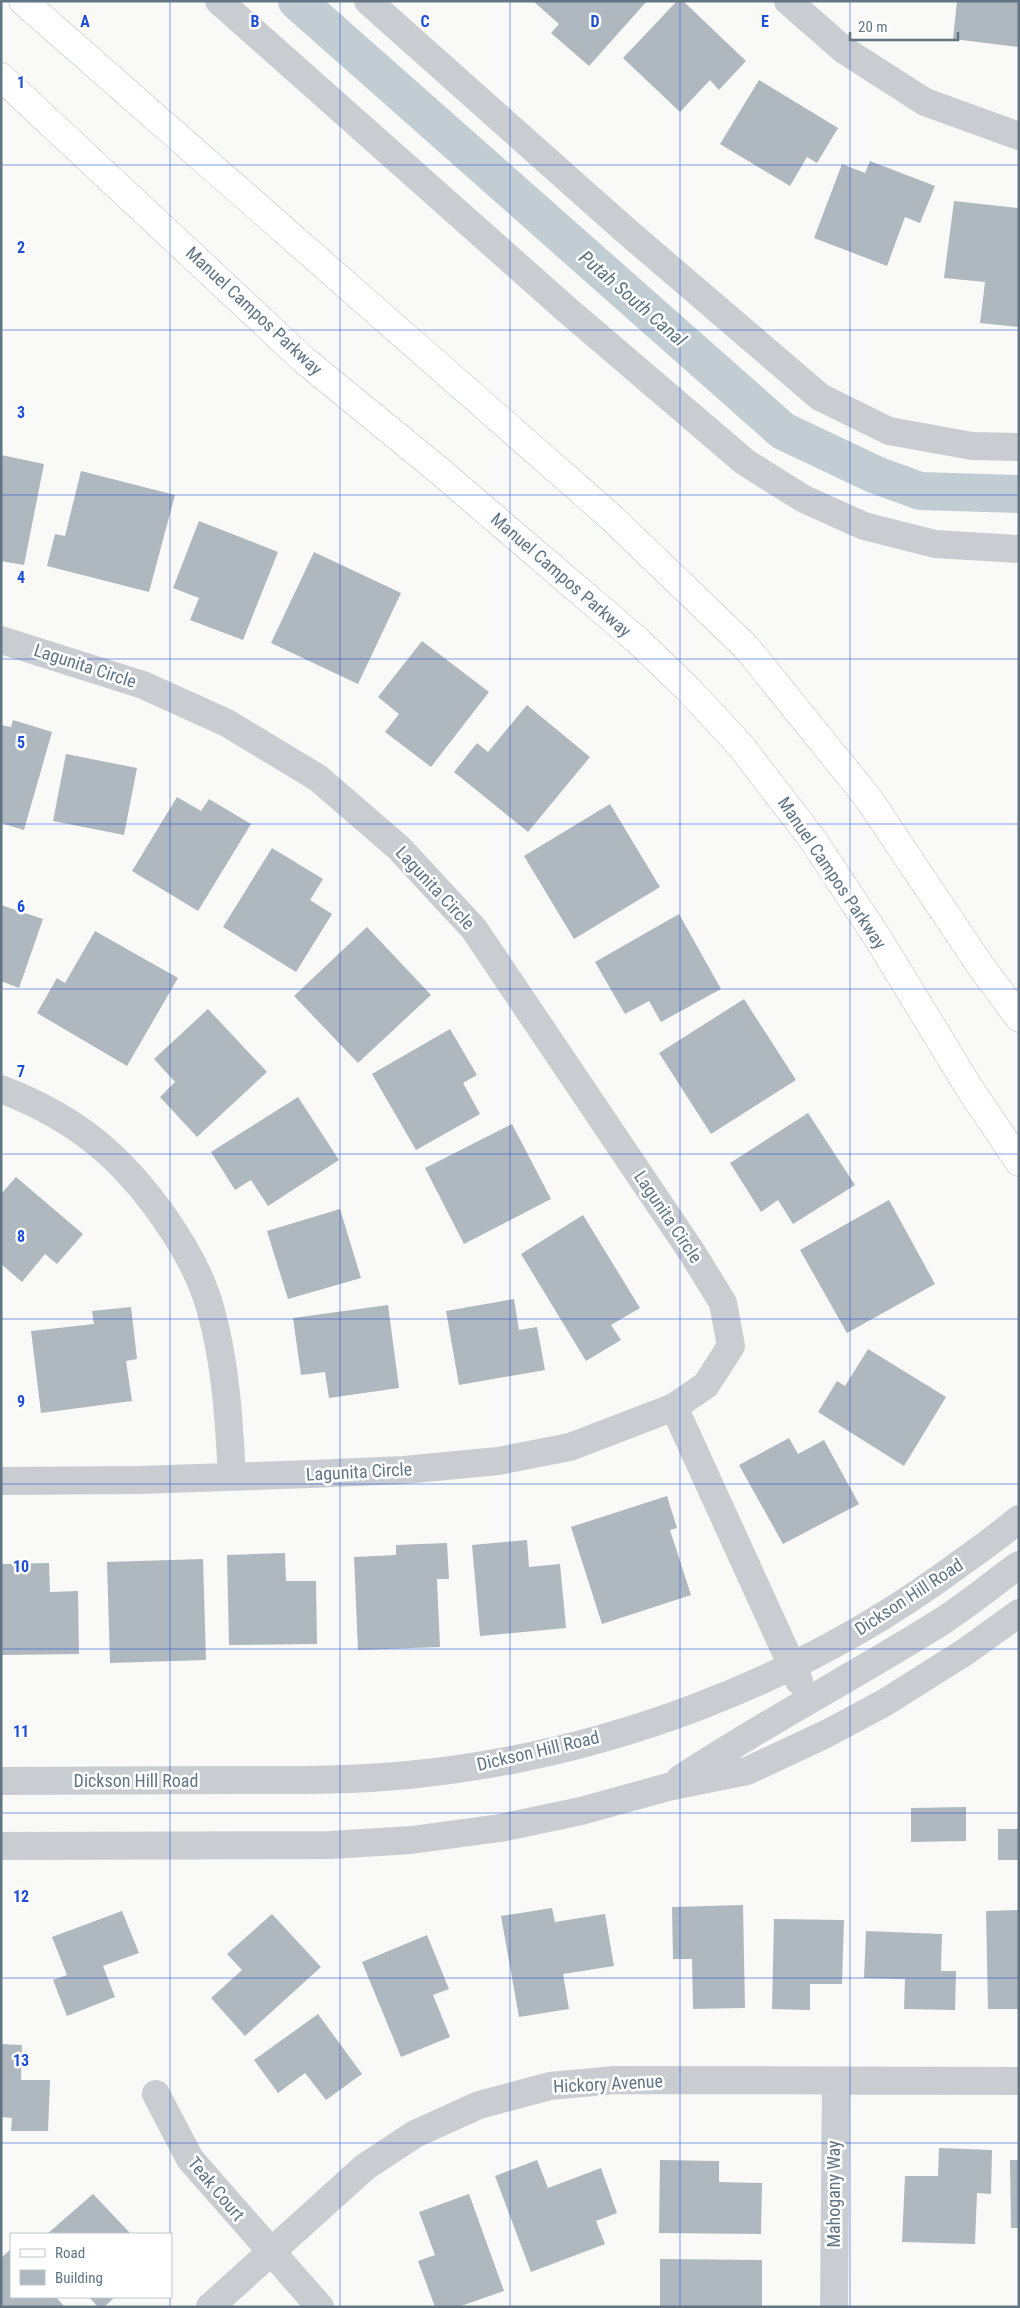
<svg xmlns="http://www.w3.org/2000/svg" width="1020" height="2308" font-family="'Roboto Condensed',sans-serif">
<rect width="100%" height="100%" fill="#f9faf7"/>
<g fill="none" stroke-linecap="round" stroke-linejoin="round">
<!-- canal -->
<path stroke="#c2cdd3" stroke-width="38" d="M297 1 783 431 876 475 920 491 1019 494"/>
</g>
<!-- building -->
<path fill="#afb8bf" d="M533 1H647L589 66 551 33 559 24Z
M677 1H683L746 61 719 90 710 80 680 112 623 58Z
M957 1H1019V47L953 39Z
M759 80 838 128 817 163 807 157 790 186 720 144Z
M870 161 935 186 920 223 905 217 887 266 814 238 842 164 865 173Z
M954 201 1019 208V327L980 323 985 282 944 278Z
M1 455 44 464 24 565 1 561Z
M81 471 175 495 149 592 47 566 55 534 65 536Z
M199 521 278 552 243 640 190 620 199 598 173 588Z
M314 552 401 593 358 684 271 643Z
M422 641 489 692 431 767 385 732 399 714 378 697Z
M527 705 590 757 528 832 454 772 477 743 488 752Z
M13 720 52 732 24 830 1 823V725L11 727Z
M66 754 137 768 124 835 53 821Z
M177 797 201 811 209 799 251 824 198 911 132 871Z
M610 804 660 887 574 939 524 856Z
M272 848 323 879 310 900 332 914 296 972 223 927Z
M1 905 43 919 19 988 1 981Z
M679 914 721 989 661 1022 649 1001 625 1014 595 962Z
M367 927 431 995 358 1063 294 996Z
M95 931 178 978 127 1066 37 1013 57 978 65 983Z
M744 999 796 1080 711 1134 659 1053Z
M208 1009 267 1072 197 1137 160 1097 175 1082 154 1059Z
M450 1029 477 1075 463 1083 480 1114 416 1150 372 1074Z
M298 1097 339 1160 268 1206 251 1180 235 1190 211 1152Z
M808 1113 855 1185 793 1224 778 1200 761 1212 730 1163Z
M512 1124 551 1199 464 1244 425 1168Z
M16 1177 83 1234 57 1264 45 1254 22 1282 1 1264V1194Z
M889 1200 935 1284 847 1333 800 1250Z
M340 1209 361 1278 288 1299 267 1231Z
M583 1215 640 1308 611 1325 621 1340 586 1361 521 1254Z
M514 1299 519 1330 537 1327 545 1370 459 1385 446 1311Z
M388 1305 399 1388 329 1398 325 1372 301 1375 293 1318Z
M131 1307 137 1359 126 1361 132 1401 41 1413 31 1331 94 1324 92 1311Z
M868 1349 946 1397 904 1466 818 1412 837 1381 845 1386Z
M789 1438 798 1454 824 1440 859 1504 783 1544 739 1465Z
M667 1496 677 1528 670 1530 691 1595 602 1624 571 1527Z
M527 1540 529 1567 560 1564 566 1628 480 1636 472 1545Z
M447 1543 449 1579H437L440 1647 358 1650 354 1557 396 1555V1545Z
M285 1553 286 1581H316L317 1644 229 1645 227 1555Z
M203 1559 206 1660 110 1663 107 1562Z
M49 1563 50 1592 78 1591 79 1654 1 1655V1564Z
M966 1807V1841L911 1842V1808Z
M998 1829H1019V1860H998Z
M743 1905 745 2008 693 2009 692 1959H673L672 1907Z
M552 1908 555 1922 605 1914 614 1966 563 1974 569 2009 519 2017 501 1916Z
M1019 1910V2009H988L986 1911Z
M122 1911 139 1953 103 1966 115 1997 67 2016 53 1980 67 1975 52 1937Z
M272 1914 321 1967 245 2036 211 1998 242 1970 227 1954Z
M774 1919 844 1920 842 1984H810V2010L772 2009Z
M866 1931 942 1934 941 1971H956L955 2010 904 2009 905 1979 864 1978Z
M427 1935 449 1989 433 1995 450 2037 401 2057 362 1962Z
M318 2014 362 2074 326 2100 305 2073 278 2093 254 2060Z
M1 2044 22 2045 21 2080H50L48 2131H11L12 2118 1 2117Z
M939 2148 992 2150 991 2194 977 2193 975 2244 902 2242 905 2176H938Z
M537 2160 548 2188 601 2168 617 2213 596 2221 605 2244 531 2272 495 2176Z
M660 2160 719 2161V2182L762 2183 761 2234 659 2233Z
M1010 2160H1019V2228H1011Z
M93 2194 131 2234H47Z
M469 2194 504 2291 458 2307H435L418 2261 435 2255 419 2212Z
M11 2249V2297H56L65 2307H1V2258Z
M660 2259 762 2260V2307H660Z
M89 2297H115L104 2307H98Z"/>
<g fill="none" stroke-linecap="round" stroke-linejoin="round">
<!-- major casing -->
<g stroke="#bcc0c4" stroke-width="29">
<path id="major" d="M23 1 612 518 746 647 868 798 980 965 1019 1018
M1 77 304 360 436 468 637 640 688 689 740 745 813 840 879 940 968 1086 1019 1162"/>
</g>
<!-- minor -->
<path stroke="#c9cdd1" stroke-width="28" d="M219 1 566 309 745 462 804 499 864 526 935 544 1019 549
M368 1 624 229 820 397 889 431 972 446 1019 447
M788 1 844 50 925 102 1019 136
M1 640 143 685 227 723 318 778 399 848 474 929 693 1254 723 1303 731 1346 706 1385 674 1407 570 1447 498 1461 404 1470 311 1474 139 1480 1 1481
M1 1089C35 1102 69 1120 97 1143 143 1181 196 1253 211 1311 226 1365 229 1421 232 1477
M674 1407 799 1681
M680 1779C763 1724 851 1678 936 1625 965 1607 991 1585 1019 1565
M1 1781C77 1781 153 1781 229 1780 289 1780 348 1781 408 1775 603 1756 796 1684 954 1568 976 1552 998 1537 1019 1519
M1 1846 331 1845 411 1840 500 1828 581 1811 668 1787 747 1771 826 1734 884 1703 965 1652 1019 1613
M156 2094 190 2159 320 2307
M210 2307 365 2167 415 2134 479 2105 550 2086 615 2080 1019 2081
M834 2307 836 2081"/>
<!-- major -->
<use href="#major" stroke="#fff" stroke-width="28"/>
</g>
<!-- grid -->
<path fill="none" stroke="#1d4ed8" stroke-width="1" stroke-opacity="0.55" d="M170 1V2234M340 1V2307M510 1V2307M680 1V2307M850 1V2307M1 165H1019M1 330H1019M1 495H1019M1 659H1019M1 824H1019M1 989H1019M1 1154H1019M1 1319H1019M1 1484H1019M1 1649H1019M1 1813H1019M1 1978H1019M1 2143H1019M170 2297V2307"/>
<g text-anchor="middle" stroke-width="5" stroke-linejoin="round" paint-order="stroke">
<!-- street labels -->
<g font-size="18" fill="#617585" stroke="#fff">
<text transform="translate(254 311) rotate(43)" y="6">Manuel Campos Parkway</text>
<text transform="translate(561 575) rotate(41)" y="6">Manuel Campos Parkway</text>
<text transform="translate(85 666) rotate(18)" y="6">Lagunita Circle</text>
<text transform="translate(832 873) rotate(56)" y="6">Manuel Campos Parkway</text>
<text transform="translate(435 888) rotate(47)" y="6">Lagunita Circle</text>
<text transform="translate(668 1217) rotate(56)" y="6">Lagunita Circle</text>
<text transform="translate(359 1472) rotate(-3)" y="6">Lagunita Circle</text>
<text transform="translate(909 1597) rotate(-33)" y="6">Dickson Hill Road</text>
<text transform="translate(538 1751) rotate(-13)" y="6">Dickson Hill Road</text>
<text x="136" y="1787">Dickson Hill Road</text>
<text transform="translate(608 2084) rotate(-3)" y="6">Hickory Avenue</text>
<text transform="translate(216 2189) rotate(50)" y="6">Teak Court</text>
<text transform="translate(834 2194) rotate(-90)" y="6">Mahogany Way</text>
</g>
<!-- water labels -->
<g font-size="19" font-style="italic" fill="#5c757e" stroke="#fff">
<text transform="translate(633 298) rotate(41)" y="7">Putah South Canal</text>
</g>
</g>
<g font-size="16" text-anchor="middle" font-weight="bold" fill="#1d4ed8" stroke="#fff" stroke-width="5" stroke-linejoin="round" paint-order="stroke">
<text x="85" y="27">A</text>
<text x="255" y="27">B</text>
<text x="425" y="27">C</text>
<text x="595" y="27">D</text>
<text x="765" y="27">E</text>
<text x="21" y="88">1</text>
<text x="21" y="253">2</text>
<text x="21" y="418">3</text>
<text x="21" y="583">4</text>
<text x="21" y="748">5</text>
<text x="21" y="912">6</text>
<text x="21" y="1077">7</text>
<text x="21" y="1242">8</text>
<text x="21" y="1407">9</text>
<text x="21" y="1572">10</text>
<text x="21" y="1737">11</text>
<text x="21" y="1902">12</text>
<text x="21" y="2066">13</text>
</g>
<!-- border -->
<rect width="1020" height="2308" fill="none" stroke="#617585" stroke-width="5"/>
<!-- legend -->
<rect x="10" y="2233" width="162" height="65" fill="#ffffff" stroke="#c0c8ce"/>
<rect x="20" y="2249" width="25" height="8" fill="#ffffff" stroke="#c0c8ce"/>
<text x="55" y="2258" font-size="15" fill="#617585">Road</text>
<rect x="20" y="2270" width="25" height="15" fill="#afb8bf" stroke="#c0c8ce"/>
<text x="55" y="2283" font-size="15" fill="#617585">Building</text>
<!-- scale -->
<path d="M850 32v8h108v-8" fill="none" stroke="#617585" stroke-width="2.5"/>
<text x="858" y="32" font-size="15" fill="#617585" stroke="#ffffff" stroke-width="4" paint-order="stroke">20 m</text>
</svg>
